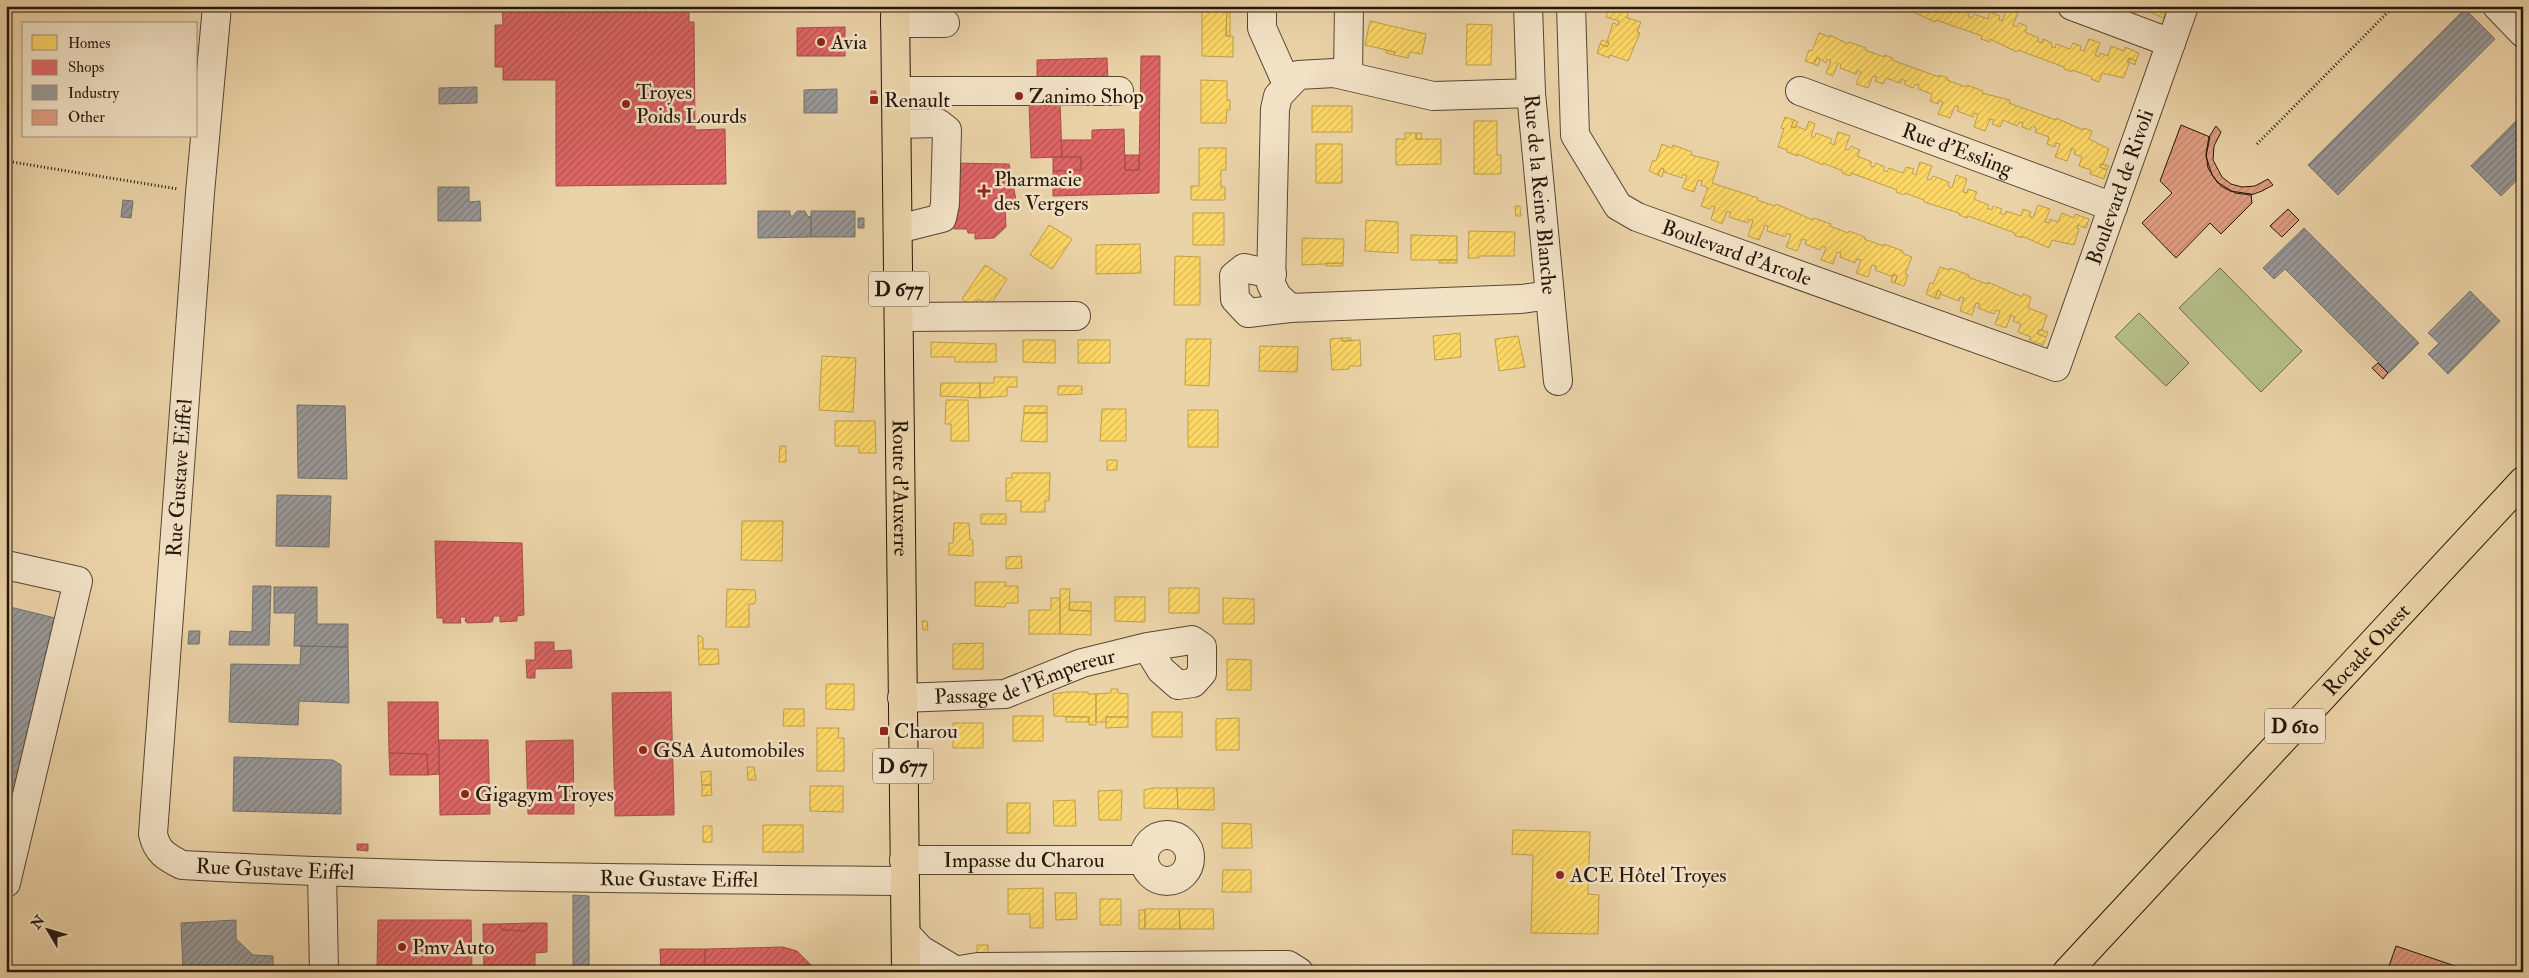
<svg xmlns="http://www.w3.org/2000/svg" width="2529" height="978" font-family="'IM FELL Double Pica',serif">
<defs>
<pattern id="homes-hatch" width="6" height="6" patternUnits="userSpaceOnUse" patternTransform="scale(1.25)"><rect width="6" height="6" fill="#ffd966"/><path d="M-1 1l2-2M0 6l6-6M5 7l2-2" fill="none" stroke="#daba57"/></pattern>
<pattern id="shops-hatch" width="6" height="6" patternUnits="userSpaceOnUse" patternTransform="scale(1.25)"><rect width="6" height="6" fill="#e06666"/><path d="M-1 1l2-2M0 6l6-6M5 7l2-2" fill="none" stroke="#b55352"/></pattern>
<pattern id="industry-hatch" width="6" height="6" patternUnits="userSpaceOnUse" patternTransform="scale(1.25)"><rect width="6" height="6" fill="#999"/><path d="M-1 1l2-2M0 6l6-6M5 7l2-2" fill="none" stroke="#7d7c7b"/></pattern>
<pattern id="building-hatch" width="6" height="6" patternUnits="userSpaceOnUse" patternTransform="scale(1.25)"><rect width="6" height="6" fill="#e19d80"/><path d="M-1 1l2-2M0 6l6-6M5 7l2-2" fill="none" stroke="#c1866d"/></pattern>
</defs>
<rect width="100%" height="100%" fill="#ebd3a8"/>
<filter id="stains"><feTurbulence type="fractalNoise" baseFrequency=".004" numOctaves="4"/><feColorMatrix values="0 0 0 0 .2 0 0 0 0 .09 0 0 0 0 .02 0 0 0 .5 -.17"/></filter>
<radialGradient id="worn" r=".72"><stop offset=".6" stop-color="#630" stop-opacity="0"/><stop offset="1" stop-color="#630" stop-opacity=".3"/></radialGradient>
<!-- garden -->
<path fill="#b5bd89" stroke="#6d6a4a" d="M2220 268 2302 351 2261 392 2179 308Z
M2139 313 2189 363 2166 386 2115 337Z"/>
<!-- homes -->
<path fill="url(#homes-hatch)" stroke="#be9f4a" d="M1202 6H1227L1226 36H1233V57L1202 56Z
M1227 6H1230V36H1226Z
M1602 6H1629L1627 18 1641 22 1637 32 1640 33 1628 61 1610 55 1609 58 1597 53 1600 44 1607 47 1609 43 1607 42 1613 23 1618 25 1619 21 1606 17 1608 11 1601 9Z
M1900 6H1954L1957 7 1955 11 1959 13 1961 9 1970 12 1968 16 1972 18 1974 14 1988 19 1990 12 2000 16 1999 20 2002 21 2007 9 2018 13 2013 25 2017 27 2019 23 2027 26 2025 32 2039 38 2037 41 2042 43 2043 39 2052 43 2051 46 2055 48 2056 44 2070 49 2073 43 2081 46 2080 50 2084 51 2089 39 2100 43 2095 55 2099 57 2100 53 2108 56 2111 46 2124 51 2125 47 2139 53 2136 61 2129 58V63L2124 78 2102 73 2099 82 2091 79 2092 77 2072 70V72L2064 69V67L2018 50 2017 52 1990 39V42L1981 39 1982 36 1936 20 1935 22 1909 10 1908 12 1900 9Z
M2143 6H2158L2166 9 2163 18 2150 12 2151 9Z
M1370 21 1426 34 1422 54 1410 52 1408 58 1394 55 1395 52 1365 45Z
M1467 24 1492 25 1491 65H1466Z
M1819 33 1829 37 1830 35 1848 44 1849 42 1866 48 1865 50 1884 57 1885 55 1893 58 1892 60 1939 77V75L1948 78 1947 80 1966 87 1967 85 1983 91 1982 93 2010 100 2009 103 2056 120V118L2083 130 2084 128 2092 131 2089 139 2109 149 2103 165 2101 164 2100 167 2107 170 2104 179 2090 174 2091 170 2079 166 2082 157 2074 154 2075 150 2072 148 2067 161 2055 157 2060 144 2056 143 2055 147 2047 144 2049 137 2035 132 2036 128 2032 126 2030 130 2022 127 2023 123 2019 122 2017 126 2003 120 2000 127 1992 124 1994 120 1990 119 1985 131 1974 127 1978 114 1974 113 1973 117 1957 111 1959 107 1955 106 1950 118 1938 114 1943 102 1939 100 1938 104 1930 101 1932 94 1918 89 1919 85 1915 84 1913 88 1904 84 1906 81 1902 79 1900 83 1886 78 1883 84 1875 81 1877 77 1873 76 1868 88 1856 84 1861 72 1857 70 1856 74 1840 68 1841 65 1838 63 1833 76 1826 73 1831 61 1827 59 1826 63 1817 57 1814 64 1805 61 1809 50 1812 51Z
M1602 40 1609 43 1607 47 1600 44Z
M1386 50 1395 52 1394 55 1386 53Z
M1817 57 1820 59 1818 66 1814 64Z
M2129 58 2136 61 2135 65 2127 61Z
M1201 80 1227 81V100H1230V110H1227L1226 123H1201Z
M1312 106H1352V132H1312Z
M1785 117 1794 120 1791 127 1795 128 1796 126 1806 130 1809 121 1815 124 1811 136 1814 138 1816 133 1832 139 1830 143 1834 145 1838 132 1850 136 1845 149 1849 150 1851 146 1860 150 1857 156 1872 162 1870 166 1874 167 1876 163 1885 167 1883 170 1887 172 1889 168 1903 173 1906 167 1914 169 1912 173 1916 175 1920 162 1932 166 1927 179 1931 180 1933 176 1949 182 1948 186 1952 188 1956 175 1967 179 1963 192 1967 193 1968 189 1977 192 1974 199 1989 205 1987 208 1992 210 1993 206 2002 209 2000 213 2005 215 2006 211 2021 216 2023 209 2031 212 2029 216 2033 218 2038 205 2050 209 2045 222 2049 223 2050 219 2058 222 2062 213 2074 218 2075 214 2089 219 2086 228 2078 225 2077 228 2079 229 2074 245 2052 240 2049 248 2022 236V238L2014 235 2015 233 1968 216 1967 218 1959 215V213L1924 202V200L1905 193 1904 195 1896 192 1897 190 1851 173 1850 176 1842 173 1843 171 1823 163V165L1798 154V156L1787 152 1788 150 1778 147 1784 129 1781 128Z
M1794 120 1798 122 1795 128 1791 127Z
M1474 121H1497V155H1501V174H1474Z
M1405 133H1416V139H1441V164L1396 165V139H1405Z
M1416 133H1422L1421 139H1416Z
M1316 144H1342V183H1316Z
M1662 144 1672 148 1673 145 1692 152 1691 155 1719 162 1712 183 1758 198 1757 200 1775 206 1776 204 1813 220 1814 218 1831 224 1830 226 1848 233 1849 231 1865 237 1864 239 1883 246 1884 244 1903 251 1902 253 1912 257 1905 274 1908 275 1904 286 1895 283 1897 276 1893 274V277L1875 270 1876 266 1872 265 1868 277 1856 273 1861 260 1857 259 1855 263 1840 257 1841 253 1837 252 1833 264 1821 260 1826 248 1822 246 1820 250 1805 244 1806 240 1802 239 1797 251 1786 247 1791 235 1787 233 1785 237 1767 231 1768 226 1765 225 1759 240 1748 236 1753 221 1749 219 1748 223 1729 217 1731 213 1727 211 1722 224 1711 219 1715 207 1711 206 1710 209 1701 206 1708 188 1701 185 1702 181 1698 180 1694 192 1682 188 1687 176 1683 174 1682 178 1664 172V169L1661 168 1658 175 1649 171 1653 160 1656 161Z
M1199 148H1226V170H1221V187H1225V200H1191V186H1199Z
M2101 164 2109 166 2107 170 2100 167Z
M1661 168 1664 169 1662 177 1658 175Z
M1515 206H1520L1521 216H1516Z
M1193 213H1224V245H1193Z
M1366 220 1398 222V253L1365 251Z
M1049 225 1072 239 1052 269 1030 255Z
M1469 231 1515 232 1514 256H1479V258H1468Z
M1411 235 1457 236V260H1411Z
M1302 238 1344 239 1343 263 1302 265Z
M1140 244 1141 273 1096 274V245Z
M1175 256 1200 257V305H1174Z
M1439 260H1457V263H1439Z
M1326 263H1343V266H1326Z
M985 265 1007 279 990 306 978 299 973 307 962 299Z
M1940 267 1949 270 1950 268 1969 275 1968 277 1987 284 1988 282 2022 297 2023 294 2031 297 2028 308 2047 315 2042 330H2039L2038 334 2046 337 2043 345 2029 340 2031 337 2018 332 2021 324 2013 321 2015 317 2011 315 2006 328 1995 324 2000 311 1996 310 1994 314 1978 308 1980 304 1976 303 1972 315 1960 311 1964 298 1960 297 1959 301 1940 294 1941 292 1938 290 1935 298 1926 294 1930 283 1933 284Z
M1893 274 1897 276 1895 283 1891 282Z
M1938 290 1941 292 1939 299 1935 298Z
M2039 330 2048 332 2046 337 2038 334Z
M1460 333 1461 357 1435 360 1433 336Z
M1518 336 1525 367 1499 371 1495 339Z
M1342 338V341L1360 340 1361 366H1349V369L1332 370 1330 339Z
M1342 338H1351V341H1342Z
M1186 339H1211L1209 386 1185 385Z
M1023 340H1055V363L1023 362Z
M1078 340H1110V363H1078Z
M931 342 996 344V362H955V357H931Z
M1260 346 1298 347 1297 372 1259 371Z
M822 356 856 358 853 412 819 410Z
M994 377H1017V387H1007V396L980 398V383H994Z
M941 383H980V398L940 396Z
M1058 386H1082V394L1058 395Z
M946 400H968L969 441H951V424H945Z
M1024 406H1047V413H1024Z
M1102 409H1126V441H1100Z
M1188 410H1218V447H1188Z
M1024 413H1047V442L1021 441Z
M835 421H875L876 453H859V446H835Z
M780 446H786V462H779Z
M1107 460H1117V470H1107Z
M1012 473H1050L1049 501H1045V512H1021V501H1006V478H1012Z
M981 514H1006V524H981Z
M742 521H783L782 561 741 560Z
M954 523H969L970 540H973V556L949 555V543H953Z
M1021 556 1022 568 1006 569V557Z
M975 582H1006L1005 586H1018V603H1006L1005 607 975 606Z
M1169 588H1199V613H1169Z
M727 589 755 590 756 600 754 604H749V627H726Z
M1060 589H1070L1069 610 1091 611V635L1060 634Z
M1115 597H1145V622L1115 621Z
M1051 598H1060V634H1029V610H1051Z
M1223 598 1254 599V624H1223Z
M1070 602H1091V611L1069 610Z
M922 621H927L928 630H923Z
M698 635 703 638V649H718L719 664 699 665Z
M983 643V669H953V644Z
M1227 659 1251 660V690H1227Z
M826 684H854V710L826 709Z
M1111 689H1118V693L1128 694V717H1106V722H1096V694L1111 693Z
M1067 692H1088V694H1096V725H1089V717L1054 716 1053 694Z
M784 709H804V726H783Z
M1152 712H1182V737H1152Z
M1013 716H1043V741H1013Z
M1066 717H1089V722H1066Z
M1106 717H1128V727L1106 728Z
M1239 718V750H1216V719Z
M953 723H983V748H953Z
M817 728H839L838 738H844V771H817Z
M747 767H754L756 780H748Z
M711 771V785H702L701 772Z
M702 785H711L712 795 702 796Z
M810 786H843V812L810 811Z
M1153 788H1177L1178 809 1144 808V790Z
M1177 788H1214V810L1178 809Z
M1122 790 1121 820H1099L1098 791Z
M1075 800 1076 826H1054L1053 801Z
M1007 803H1030V833H1007Z
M1222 823 1251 824 1252 848H1222Z
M763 825H803V852H763Z
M703 826H712V842H703Z
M1513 830 1590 832 1588 894 1599 895 1598 934 1531 933 1533 855 1512 854Z
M1223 870H1251V892H1222Z
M1043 888V928H1030V914H1008V889Z
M1055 893H1076L1077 919 1056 920Z
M1100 899H1121V925H1100Z
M1145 909H1179L1180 929H1145Z
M1179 909H1213L1214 929H1180Z
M1139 910H1145V929H1139Z
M977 945H988V955L977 956Z"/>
<!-- shops -->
<path fill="url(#shops-hatch)" stroke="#a84e4a" d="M502 6H689V22H694L695 130 725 129 726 184 556 186V80H503V67H495V25H503Z
M1070 6H1105V9L1070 8Z
M845 27V56H797V28Z
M1141 56H1160L1159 193 1053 196V171L1081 170V157H1062L1061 140H1092V130L1124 129 1125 170H1139Z
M1107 58 1108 82 1037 83V60Z
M871 91H876V101H871Z
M1060 100 1062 157 1031 158 1029 102Z
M1125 155H1139V170H1125Z
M1053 157H1081V170L1053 171Z
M953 163 1009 164 1017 205 1005 207 1006 227 994 238 975 239V233H968L967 229H954Z
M435 541 522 543 524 615 517 616V621L500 622V616H494L492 622 467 623 465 621 466 617H460L461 623H443V618H437Z
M535 642H554V651L571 650 572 668 535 669V678H527L526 660H535Z
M671 692 674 807 666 815 615 816 612 693Z
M388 702H438L439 774 428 775 427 754 389 753Z
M439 740H488L490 814 440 815Z
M573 740 574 814H528L526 741Z
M389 753 427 754 428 775H390Z
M674 807V815H666Z
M357 844H368V851L357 850Z
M378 920H471L472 972 377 969Z
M534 923 525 931 503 930 498 924Z
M534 923H547V952L535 953V972H484L483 924H498L503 930 525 931Z
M783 947 797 951 811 965 813 972H705V949Z
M660 949H705V972H661Z"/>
<!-- industry -->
<path fill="url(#industry-hatch)" stroke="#76726e" d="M2465 9 2495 39 2338 195 2308 165Z
M477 87V103L439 104V88Z
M837 89V113H804V90Z
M2523 114V174L2501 196 2471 166Z
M438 187H469V202L480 201 481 221H438Z
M123 200 133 201 131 218 121 217Z
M758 211H790V216H793L797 211H805L808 217 811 216V237L758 238Z
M811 211H855V237H811Z
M858 218H864V228H858Z
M2304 228 2419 343 2389 373 2285 269 2274 279 2263 268Z
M2470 291 2500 321 2448 374 2428 354 2439 343 2428 333Z
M297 405 345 406 347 479 298 478Z
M277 495 331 496 329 547 276 546Z
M253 586H271L269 645H229L230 631 252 632Z
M274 587H317V624H348V647L294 646 295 613H274Z
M6 606 55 618 6 821Z
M189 631H200L199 644H188Z
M301 646 348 647 349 703 299 701 298 725 229 722 231 664 300 665Z
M234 757 333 760 341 765V814L233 811Z
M573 895 589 896V972H573Z
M236 920V939L253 955 273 956V972H183L181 923Z"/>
<!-- building -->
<path fill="url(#building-hatch)" stroke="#25170a" d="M2181 125 2210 137 2206 156 2212 175 2221 186 2230 191 2251 194 2252 203 2221 234 2210 223 2176 258 2142 223 2172 193 2160 181Z
M2216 126 2221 132 2214 146 2213 160 2222 177 2231 184 2242 187 2255 186 2268 179 2273 185 2262 191 2251 195 2235 193 2217 182 2208 168 2206 153 2209 137Z
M2288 209 2299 220 2282 237 2270 226Z
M2378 363 2388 373 2383 379 2372 368Z
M2396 946 2473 972H2387Z"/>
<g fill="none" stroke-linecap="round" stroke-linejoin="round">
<!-- minor casing -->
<g stroke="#564632" stroke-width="30">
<g id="minor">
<path id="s1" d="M217 6 200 193 153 834C157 852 166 857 182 865 423 878 664 879 905 881"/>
<path d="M1262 6V28L1287 84"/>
<path id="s2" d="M1528 6 1531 93 1558 381"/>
<path id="s3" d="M1571 6 1575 135 1618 206 1637 217 2056 367 2184 6"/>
<path d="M2072 6 2171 43"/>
<path d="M2497 6 2523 33"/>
<path d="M895 23H945"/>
<path d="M1348 76 1349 6"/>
<path d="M896 91H1119"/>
<path id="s4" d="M1800 91 2113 207"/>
<path d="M1531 93 1433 96 1334 73 1298 75 1278 96 1275 109 1271 284 1277 296 1290 308 1521 299 1550 295"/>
<path d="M897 124 938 123 947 130 945 204 942 218 898 229"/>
<path d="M1272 274 1244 268 1234 276 1235 299 1248 313 1290 308"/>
<path d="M899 317 1076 316"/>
<path d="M6 565 78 581 6 883"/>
<path id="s5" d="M902 698 1005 694 1082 663 1147 647 1192 640 1202 647V673L1193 683 1178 685 1161 670 1147 647"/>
<circle cx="1167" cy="858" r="23"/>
<path id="s6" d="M904 860H1143"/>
<path d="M322 872 324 972"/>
<path d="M906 934 921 950 953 969"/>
<path d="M947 972 978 967 1288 965 1299 972"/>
</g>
</g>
<!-- major casing -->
<g stroke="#25170a" stroke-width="30">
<g id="major">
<path id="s7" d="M895 6 906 972"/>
<path id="s8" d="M2067 972 2523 481"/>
</g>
</g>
<!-- path -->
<path stroke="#25170a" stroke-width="3" stroke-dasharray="1 2.5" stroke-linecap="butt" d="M2257 144 2394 6
M6 161 178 189"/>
<!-- minor -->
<use href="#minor" stroke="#f2e2c6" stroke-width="28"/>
<!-- major -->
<use href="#major" stroke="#ebd3a8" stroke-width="28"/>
</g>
<!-- markers -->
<g fill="#8f2418" stroke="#f2e2c6" stroke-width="2">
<circle cx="821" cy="42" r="5"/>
<circle cx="1019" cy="96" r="5"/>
<rect x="869" y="95" width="10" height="10" rx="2.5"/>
<circle cx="626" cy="104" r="5"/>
<path d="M981.5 183.5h5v5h5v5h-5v5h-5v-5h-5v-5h5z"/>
<rect x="879" y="726" width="10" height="10" rx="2.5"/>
<circle cx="643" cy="750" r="5"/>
<circle cx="465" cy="794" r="5"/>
<circle cx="1560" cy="875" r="5"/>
<circle cx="402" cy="947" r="5"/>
</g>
<g text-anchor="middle" stroke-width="5" stroke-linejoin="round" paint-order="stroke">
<!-- shield labels -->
<g fill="#f2e2c6" stroke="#625442" stroke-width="1">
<rect x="869" y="271.5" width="60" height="35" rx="4"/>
<rect x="2265" y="708.5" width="60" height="35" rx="4"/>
<rect x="873" y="748.5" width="60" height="35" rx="4"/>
</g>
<g font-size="20" font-weight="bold" fill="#25170a">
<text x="899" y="296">D 677</text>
<text x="2295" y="733">D 610</text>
<text x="903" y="773">D 677</text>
</g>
<!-- poi labels -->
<g font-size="21" fill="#25170a" stroke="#f2e2c6" text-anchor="start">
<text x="831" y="49">Avia</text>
<text x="636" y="99">Troyes<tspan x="636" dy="24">Poids Lourds</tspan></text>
<text x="1029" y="103">Zanimo Shop</text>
<text x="884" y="107">Renault</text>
<text x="994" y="186">Pharmacie<tspan x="994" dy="24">des Vergers</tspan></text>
<text x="894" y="738">Charou</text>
<text x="653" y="757">GSA Automobiles</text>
<text x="475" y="801">Gigagym Troyes</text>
<text x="1570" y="882">ACE Hôtel Troyes</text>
<text x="412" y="954">Pmv Auto</text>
</g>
<!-- street labels -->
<g font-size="21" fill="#25170a" stroke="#f2e2c6">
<text dy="7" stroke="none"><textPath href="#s4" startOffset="168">Rue d'Essling</textPath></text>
<text dy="7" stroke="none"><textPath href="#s3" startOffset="870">Boulevard de Rivoli</textPath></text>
<text dy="7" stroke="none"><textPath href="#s2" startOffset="189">Rue de la Reine Blanche</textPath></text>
<text dy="7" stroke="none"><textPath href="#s3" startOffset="340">Boulevard d'Arcole</textPath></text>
<text transform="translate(179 478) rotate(-86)" y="7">Rue Gustave Eiffel</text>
<text dy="7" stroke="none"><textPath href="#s7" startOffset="482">Route d'Auxerre</textPath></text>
<text dy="7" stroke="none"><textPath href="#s8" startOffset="440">Rocade Ouest</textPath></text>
<text dy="7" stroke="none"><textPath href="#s5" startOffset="126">Passage de l'Empereur</textPath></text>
<text dy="7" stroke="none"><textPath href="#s6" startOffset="120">Impasse du Charou</textPath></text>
<text dy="7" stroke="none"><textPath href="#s1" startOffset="968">Rue Gustave Eiffel</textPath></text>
<text dy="7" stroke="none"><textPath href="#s1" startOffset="1372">Rue Gustave Eiffel</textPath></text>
</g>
</g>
<!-- margin -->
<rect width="2529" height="978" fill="none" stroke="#ebd3a8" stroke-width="25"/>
<rect x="8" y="8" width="2514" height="963" fill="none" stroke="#25170a" stroke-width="2.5"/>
<rect x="12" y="12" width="2504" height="953" fill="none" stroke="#25170a"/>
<!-- legend -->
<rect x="22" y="22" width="175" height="115" fill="#f2e2c6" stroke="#a0917b"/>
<rect x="32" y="35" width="25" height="15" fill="#ffd966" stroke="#a0917b"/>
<text x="68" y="48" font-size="15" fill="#25170a">Homes</text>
<rect x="32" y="60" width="25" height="15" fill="#e06666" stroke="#a0917b"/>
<text x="68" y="72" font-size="15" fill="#25170a">Shops</text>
<rect x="32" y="85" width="25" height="15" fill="#999999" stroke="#a0917b"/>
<text x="68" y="98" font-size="15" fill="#25170a">Industry</text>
<rect x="32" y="110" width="25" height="15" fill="#e19d80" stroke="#a0917b"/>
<text x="68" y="122" font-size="15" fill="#25170a">Other</text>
<!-- north arrow -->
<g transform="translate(48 930) rotate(308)" stroke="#f2e2c6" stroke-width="4" paint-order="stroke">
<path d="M0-4L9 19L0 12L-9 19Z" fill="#25170a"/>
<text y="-8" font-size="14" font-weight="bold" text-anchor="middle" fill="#25170a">N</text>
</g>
<rect width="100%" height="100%" filter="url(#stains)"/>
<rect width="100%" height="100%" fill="url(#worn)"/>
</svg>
